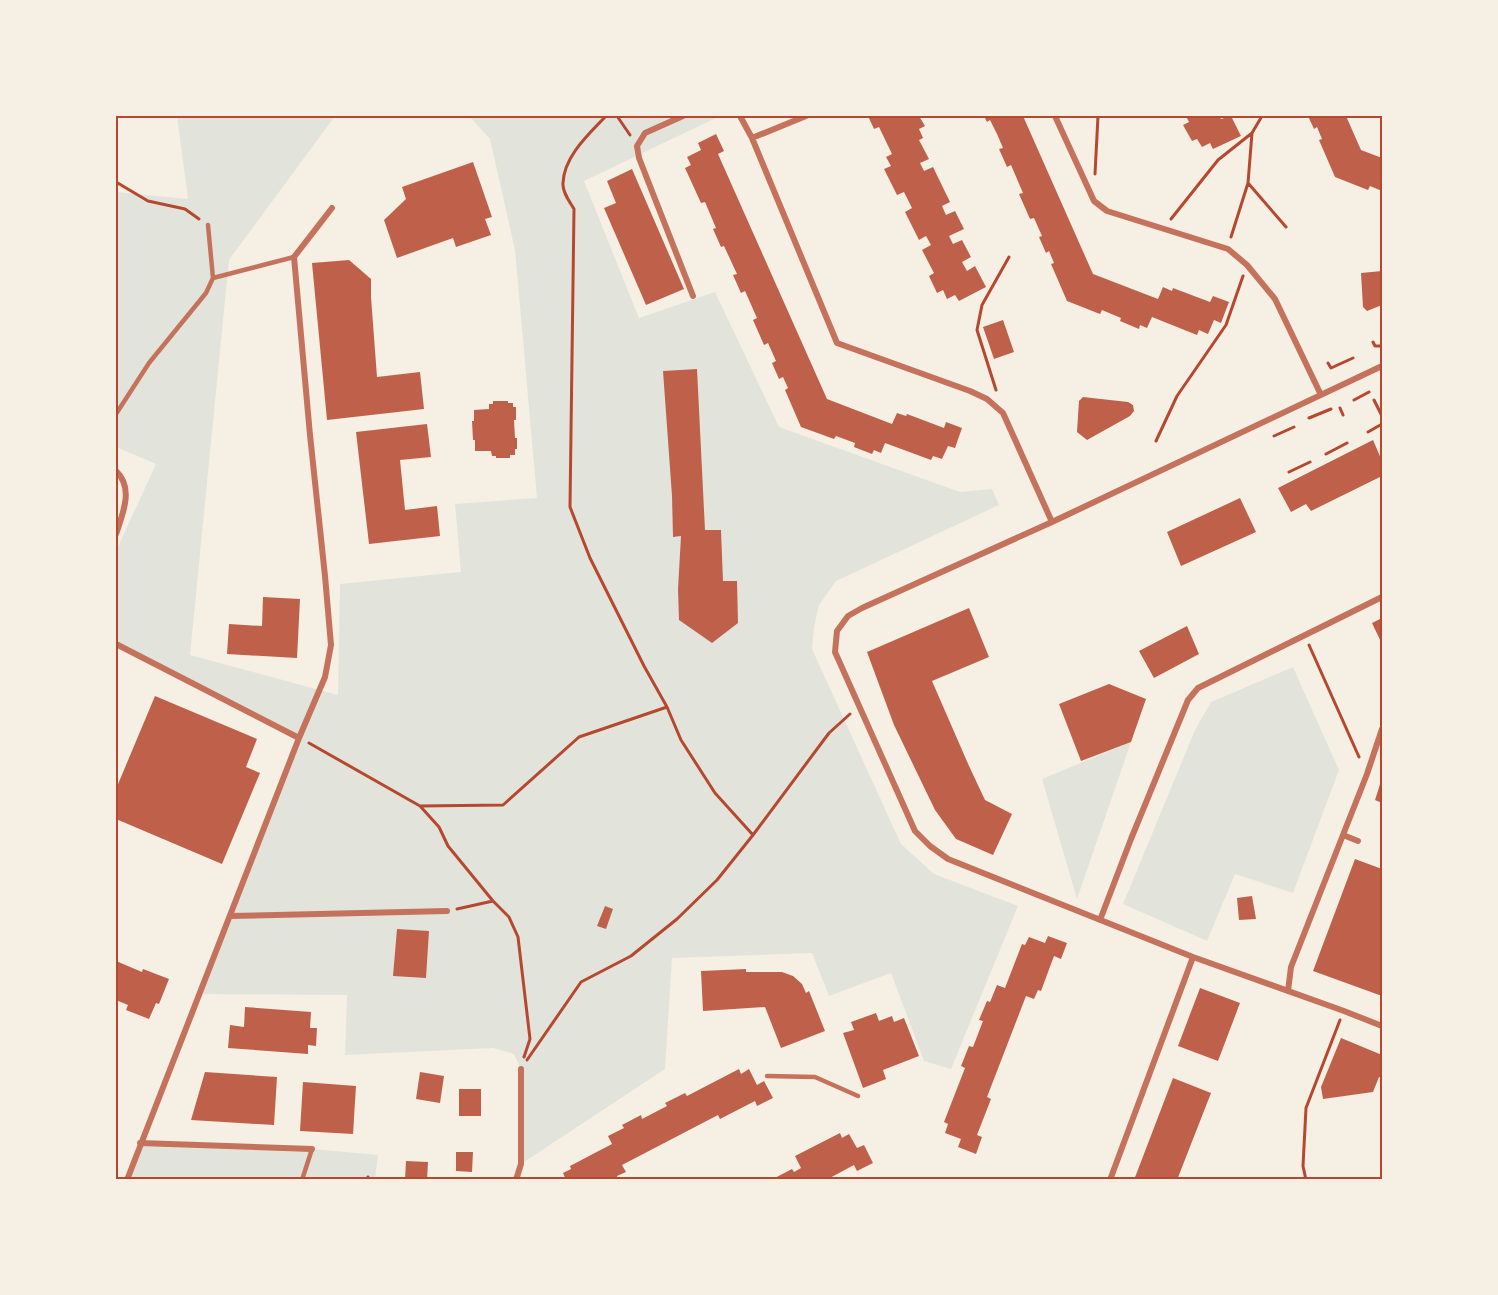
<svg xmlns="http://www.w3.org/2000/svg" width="1498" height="1295" font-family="'Open Sans',sans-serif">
<rect width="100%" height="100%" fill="#f6efe4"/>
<!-- green -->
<path fill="#e2e4dc" d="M177 116H335L229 260 190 655 338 695 340 584 461 572 455 504 537 498 515 250 490 139 469 116H720L584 181 639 318 715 292 779 427 960 492 992 489 999 505 836 581 819 605 814 627 812 649 901 844 934 874 1018 906 951 1069 924 1061 891 973 829 996 812 953 672 958 665 1069 521 1164V1069L514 1054 493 1048 345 1055 347 995 199 994 299 738 116 644V551L156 464 116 447V192L188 199Z
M1293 667 1339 770 1293 893 1235 874 1207 941 1123 904 1195 730 1211 702Z
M1131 742 1077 899 1042 779Z
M140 1143 312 1149 378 1155 375 1179 128 1180Z"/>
<!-- building -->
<path fill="#bf614a" d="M868 116H919L925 126 919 129 923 138 919 140 929 159 920 163 924 171 933 167 950 202 942 206 946 215 955 211 964 229 949 236 953 244 962 240 971 257 962 262 967 271 975 266 986 287 959 301 955 295 947 299 943 290 937 293 929 276 934 273 922 250 931 245 926 236 919 240 905 212 912 208 904 192 897 195 884 169 891 166 886 157 892 154 879 127 874 129Z
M984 116H1023L1093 274 1158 299 1163 287 1172 291 1173 288 1210 302 1213 296 1229 302 1221 323 1214 320 1208 334 1199 330 1197 335 1152 317 1147 328 1140 325 1139 329 1120 321 1121 318 1102 310 1100 314 1067 301 1051 264 1054 263 1049 251 1046 253 1039 237 1042 236 1034 218 1030 219 1019 194 1023 193 1011 165 1007 167 999 149 1003 148 997 134 990 120 987 122Z
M1186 116H1219L1221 119 1231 116 1241 136 1213 149 1210 143 1202 147 1197 139 1192 141 1183 125 1189 122Z
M1308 116H1346L1361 150 1382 158V191L1370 186 1368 190 1335 177 1319 140 1322 139 1317 127 1314 129Z
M716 134 724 151 718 154 827 399 892 424 897 413 906 416 907 414 944 428 946 422 962 428 955 448 948 446 942 459 933 456 931 460 885 443 881 453 874 450 872 454 854 447 855 443 836 436 834 439 801 427 785 390 788 388 783 377 779 379 772 363 776 361 768 343 764 345 753 320 757 318 745 291 741 293 733 275 737 274 724 246 721 247 713 229 716 228 705 202 701 203 685 168 691 165 687 157 701 150 698 143Z
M473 162 492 217 485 219 491 235 456 247 453 238 397 258 384 220 406 199 402 187Z
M632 169 684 289 646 305 604 208 616 203 607 181Z
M349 260 371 279V297L377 377 420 372 424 409 327 420 312 263Z
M1382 271V305L1367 311 1363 307 1361 273Z
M1003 320 1014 352 994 359 983 327Z
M697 369 705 530H721L723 581H737L738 623 712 643 679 620 678 589 681 536 673 537 672 496 663 371Z
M1083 397 1128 402 1133 405 1134 411 1130 416 1087 440 1077 432 1079 401Z
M493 401H508V403H513V407H516V420H514L515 438H517V449H515V455H510V458H496V456H492L491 451H475V440H473L472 421H474V410L489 409V404H493Z
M427 424 431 457 400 460 405 510 437 506 440 536 369 544 356 432Z
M1373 440 1382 461V476L1311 511 1306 504 1291 512 1278 488Z
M1240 498 1256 532 1181 566 1167 532Z
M263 597 300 599 297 658 227 654 229 624 262 626Z
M969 608 989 657 932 681 969 766 985 800 1012 814 993 855 956 839 935 810 894 725 867 652Z
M1382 618V644L1372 623Z
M1187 626 1199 654 1154 678 1139 651Z
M1109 684 1146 699 1131 742 1081 761 1059 704Z
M155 696 257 739 246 767 260 773 222 864 116 819V789Z
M1382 778V803L1375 800Z
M1355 859 1382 869V996L1313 971Z
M1252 896 1256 919 1239 920 1237 898Z
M605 906 613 909 606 929 597 926Z
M397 929 429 931 426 978 393 976Z
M1048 936 1067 943 1061 959 1054 956 1041 991 1038 990 1034 999 1026 996 987 1097 991 1099 977 1135 982 1137 976 1154 958 1147 961 1139 945 1133 948 1124 944 1122 965 1068 961 1066 969 1046 973 1047 983 1021 979 1020 987 1001 990 1002 997 985 1005 988 1022 944 1025 945 1029 937 1045 943Z
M116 961 142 972 143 969 169 979 159 1004 156 1003 149 1019 126 1010 128 1005 116 1000Z
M746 969V972H782L793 976 802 984 806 993 809 991 825 1031 781 1048 765 1007 703 1011 701 971Z
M1200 988 1240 1003 1218 1061 1178 1046Z
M245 1007 311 1012 310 1028H317L316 1046 308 1045V1054L228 1048 230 1025 244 1027Z
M876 1013 879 1021 892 1016 894 1022 904 1018 919 1056 883 1070 886 1079 863 1088 843 1033 854 1030 851 1022Z
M1341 1038 1382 1055V1078L1379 1077 1373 1092 1323 1099 1321 1087Z
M739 1069 741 1074 749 1069 757 1085 764 1081 773 1098 757 1106 755 1101 720 1119 718 1115 622 1165 626 1172 617 1176 618 1180H566L563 1173 571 1169 570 1166 612 1144 608 1136 624 1128 622 1125 641 1115 642 1119 667 1106 665 1103 685 1093 687 1096Z
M205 1072 277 1077 274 1125 191 1120Z
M420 1072 444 1076 440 1103 416 1099Z
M1173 1078 1211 1093 1177 1180H1134Z
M303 1082 356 1086 353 1134 300 1131Z
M459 1089H481V1116H459Z
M840 1133 842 1138 849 1134 857 1148 864 1145 873 1163 857 1171 854 1165 826 1180H771L792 1169 794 1172 801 1168 795 1156Z
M456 1152H473L472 1172 456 1171Z
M406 1161 428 1162 427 1180H405Z"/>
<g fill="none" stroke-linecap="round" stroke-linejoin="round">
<!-- path -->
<path stroke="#b5482f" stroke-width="3" d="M606 116C589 134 564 156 563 183 562 192 570 202 574 209L570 507 590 558 644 666 667 707 681 740 715 793 753 835
M617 116 630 135
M1095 174 1098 116
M116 182 148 201 185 209 199 219
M1248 183 1286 227
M1171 219 1218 160 1252 133
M1231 237 1248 183 1252 133 1262 116
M1373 342 1375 346H1380
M1328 363 1331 368 1353 358
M996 390 977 330 982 305 1009 257
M1354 400 1369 392
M1374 400 1382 416
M1340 408 1343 415
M1309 418 1331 409
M1368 432 1382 424
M1274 436 1294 427
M1156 441 1177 396 1226 325 1243 276
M1326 454 1347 443
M1289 472 1310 462
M1309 645 1359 757
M309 743 420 806 439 827 448 846 493 901
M420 806 503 805 579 737 667 707
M457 909 493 901 509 917 518 937 530 1039 524 1057
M527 1060 581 982 631 956 677 919 717 880 753 835 829 733 850 714
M368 1177 369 1180
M1306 1180 1303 1166 1306 1108 1340 1020"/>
<!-- service -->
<path stroke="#c5725c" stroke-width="4.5" d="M213 278 294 257
M116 414 149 363 206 293 213 278 208 225
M767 1076 815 1077 858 1096
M302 1180 312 1149"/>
<!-- minor -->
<path stroke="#c5725c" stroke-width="6" d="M683 116 645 133 637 146 639 158 693 296
M740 116 752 138 837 343 970 391 987 399 1003 413 1052 522
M1055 116 1094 201 1107 211 1228 249 1247 265 1275 299 1321 395
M752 138 806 116
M1382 366 1052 522 862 608 848 616 837 631 835 652 915 831 930 846 948 859 1193 957 1344 1011 1382 1026
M116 471C134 488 123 513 116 534
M116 644 299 738
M1343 835 1358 841
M230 916 447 911
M1100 920 1131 839 1188 700 1198 688 1382 597
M1288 991 1291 967 1367 774 1382 729
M140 1143 312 1149
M127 1180 299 738 325 677 331 645 325 576 310 435 294 257 332 208
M516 1180 521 1164V1069
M1110 1180 1193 957"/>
</g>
<!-- border -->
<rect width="1498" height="1295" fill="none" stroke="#f6efe4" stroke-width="234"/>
<rect x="117" y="117" width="1264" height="1061" fill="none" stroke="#b5482f" stroke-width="2"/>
</svg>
